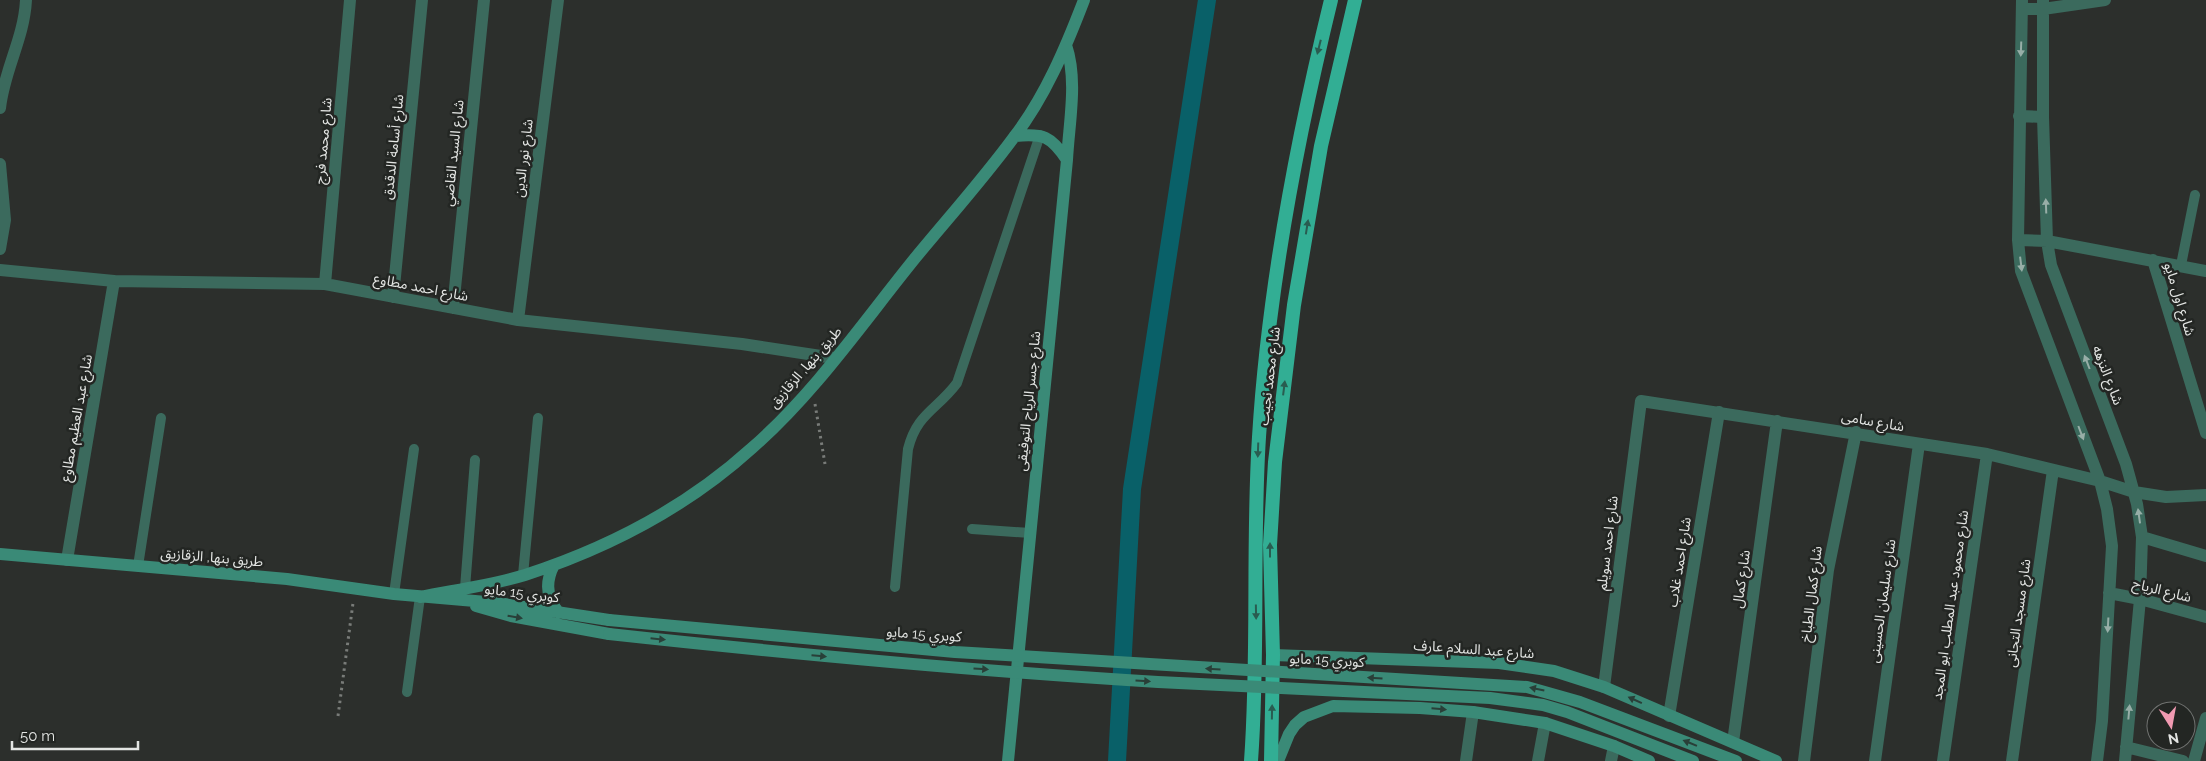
<svg xmlns="http://www.w3.org/2000/svg" width="2206" height="761" font-family="Raleway,'Noto Sans Arabic',sans-serif">
<rect width="100%" height="100%" fill="#2c2f2c"/>
<g fill="none" stroke-linecap="round" stroke-linejoin="round">
<!-- canal -->
<path stroke="#096068" stroke-width="18" d="M1117 761 1132 489 1207 0"/>
<!-- path -->
<path stroke="#797c79" stroke-width="3" stroke-dasharray="2.5 4" stroke-linecap="butt" d="M815 404 825 464
M338 716 353 603"/>
<!-- service -->
<path stroke="#3b6a5d" stroke-width="10" d="M2181 265 2195 195
M972 529 1030 533
M138 566 161 418
M523 575 538 418
M895 587 908 449C917 413 937 410 957 383L1040 135
M465 588 475 460
M394 594 414 449
M407 692 420 597"/>
<!-- minor -->
<path stroke="#3b6a5d" stroke-width="12" d="M2022 0 2018 240 2021 271 2100 481 2107 509 2112 546 2102 721 2097 761
M2043 0V117L2047 241 2051 265 2126 464 2137 504 2142 537 2140 599 2125 761
M2022 9H2043L2105 0
M0 108C4 70 24 39 26 0
M2019 116 2043 117
M0 164 5 220 0 249
M2018 240 2047 241 2206 271
M2153 260 2206 433
M0 270 114 281 325 284 518 320 742 344 834 358
M325 284 350 0
M393 297 422 0
M453 308 484 0
M518 320 558 0
M2142 537 2206 556
M67 560 114 281
M2109 593 2140 599 2206 617
M1604 687 1641 401 1987 454 2100 481 2134 492 2166 497 2206 495
M1669 716 1719 412
M1733 742 1777 421
M2126 747 2183 761
M1466 761 1473 712
M1538 761 1545 723
M1611 761 1614 746
M1804 761 1828 570 1856 432
M1875 761 1919 444
M1943 761 1987 454
M2012 761 2053 470
M2194 761 2206 718"/>
<!-- secondary -->
<path stroke="#3a8a77" stroke-width="12" d="M1015 136C1043 133 1051 136 1067 160
M0 554 287 579 394 594 498 603 609 620
M554 565C545 582 546 598 559 613
M420 597C455 590 492 585 525 575 608 548 688 506 752 448 815 393 864 321 916 257 949 217 984 178 1014 137 1045 97 1066 47 1084 0
M476 606 511 616 609 634
M1273 655 1499 663 1554 671 1604 687 1776 761
M1008 761 1067 160C1069 122 1078 81 1066 45
M1278 761 1289 734 1295 725 1304 717 1333 706 1420 708 1473 712 1545 723 1614 746 1649 761"/>
<!-- trunk -->
<path stroke="#32ae94" stroke-width="14" d="M1251 761C1259 653 1252 545 1259 437 1268 290 1296 143 1331 0
M1271 761 1273 655 1270 545 1275 462 1294 305 1321 146 1355 0"/>
<!-- secondary-bridge -->
<path stroke="#3a8a77" stroke-width="12" d="M609 620 955 652 1527 687 1580 702 1736 761
M609 634C792 654 974 671 1158 682 1268 688 1379 692 1490 698L1543 705 1567 712 1693 761"/>
</g>
<!-- one-way arrows -->
<defs><path id="oneway-solid" d="M-6-.8H1V-3.2L6.5 0L1 3.2V.8H-6Z" transform="scale(1.25)"/></defs>
<g fill="#295c50">
<use href="#oneway-solid" transform="translate(1319 47) rotate(104)"/>
<use href="#oneway-solid" transform="translate(1307 227) rotate(-81)"/>
<use href="#oneway-solid" transform="translate(1284 388) rotate(-83)"/>
<use href="#oneway-solid" transform="translate(1258 450) rotate(92)"/>
<use href="#oneway-solid" transform="translate(1270 550) rotate(-90)"/>
<use href="#oneway-solid" transform="translate(1256 612) rotate(89)"/>
<use href="#oneway-solid" transform="translate(1272 712) rotate(-89)"/>
</g>
<g fill="#97aea7">
<use href="#oneway-solid" transform="translate(2021 49) rotate(92)"/>
<use href="#oneway-solid" transform="translate(2046 206) rotate(-92)"/>
<use href="#oneway-solid" transform="translate(2021 264) rotate(83)"/>
<use href="#oneway-solid" transform="translate(2087 362) rotate(-111)"/>
<use href="#oneway-solid" transform="translate(2081 433) rotate(69)"/>
<use href="#oneway-solid" transform="translate(2139 516) rotate(-98)"/>
<use href="#oneway-solid" transform="translate(2108 625) rotate(93)"/>
<use href="#oneway-solid" transform="translate(2129 712) rotate(-85)"/>
</g>
<g fill="#293f38">
<use href="#oneway-solid" transform="translate(515 617) rotate(10)"/>
<use href="#oneway-solid" transform="translate(658 639) rotate(6)"/>
<use href="#oneway-solid" transform="translate(819 656) rotate(5)"/>
<use href="#oneway-solid" transform="translate(981 669) rotate(4)"/>
<use href="#oneway-solid" transform="translate(1213 669) rotate(-177)"/>
<use href="#oneway-solid" transform="translate(1375 678) rotate(-177)"/>
<use href="#oneway-solid" transform="translate(1143 681) rotate(4)"/>
<use href="#oneway-solid" transform="translate(1537 689) rotate(-168)"/>
<use href="#oneway-solid" transform="translate(1635 700) rotate(-156)"/>
<use href="#oneway-solid" transform="translate(1439 709) rotate(5)"/>
<use href="#oneway-solid" transform="translate(1690 743) rotate(-158)"/>
</g>
<g text-anchor="middle" stroke-width="5" stroke-linejoin="round" paint-order="stroke">
<!-- street labels -->
<g font-size="14" fill="#e3e5e3" stroke="#232623">
<text transform="translate(323 141) rotate(-85)" y="5">شارع محمد فرج</text>
<text transform="translate(393 147) rotate(-84)" y="5">شارع أسامة الدقدق</text>
<text transform="translate(453 153) rotate(-84)" y="5">شارع السيد القاضي</text>
<text transform="translate(523 158) rotate(-83)" y="5">شارع نور الدين</text>
<text transform="translate(421 287) rotate(11)" y="5">شارع احمد مطاوع</text>
<text transform="translate(2180 299) rotate(73)" y="5">شارع اول مايو</text>
<text transform="translate(805 367) rotate(-49)" y="5">طريق بنها, الزقازيق</text>
<text transform="translate(2108 375) rotate(69)" y="5">شارع النزهه</text>
<text transform="translate(1269 376) rotate(-83)" y="5">شارع محمد نجيب</text>
<text transform="translate(1028 401) rotate(-84)" y="5">شارع جسر الرياح التوفيقى</text>
<text transform="translate(76 418) rotate(-80)" y="5">شارع عبد العظيم مطاوع</text>
<text transform="translate(1873 421) rotate(10)" y="5">شارع سامى</text>
<text transform="translate(1607 543) rotate(-83)" y="5">شارع احمد سويلم</text>
<text transform="translate(212 557) rotate(5)" y="5">طريق بنها, الزقازيق</text>
<text transform="translate(1679 562) rotate(-81)" y="5">شارع احمد غلاب</text>
<text transform="translate(1741 579) rotate(-82)" y="5">شارع كمال</text>
<text transform="translate(2162 590) rotate(14)" y="5">شارع الرياح</text>
<text transform="translate(522 593) rotate(7)" y="5">كوبري 15 مايو</text>
<text transform="translate(1811 594) rotate(-83)" y="5">شارع كمال الطباخ</text>
<text transform="translate(1882 601) rotate(-82)" y="5">شارع سليمان الحسينى</text>
<text transform="translate(1950 605) rotate(-82)" y="5">شارع محمود عبد المطلب ابو المجد</text>
<text transform="translate(2018 613) rotate(-82)" y="5">شارع مسجد التجانى</text>
<text transform="translate(924 634) rotate(4)" y="5">كوبري 15 مايو</text>
<text transform="translate(1474 649) rotate(4)" y="5">شارع عبد السلام عارف</text>
<text transform="translate(1327 660) rotate(3)" y="5">كوبري 15 مايو</text>
</g>
</g>
<!-- north arrow -->
<g transform="translate(2171 726) rotate(169)"><circle r="24" fill="#232623" stroke="#707270"/>
<path d="M0-4L9 19L0 12L-9 19Z" fill="#f19ab2"/>
<text y="-8" font-size="14" font-weight="bold" text-anchor="middle" fill="#e3e5e3">N</text>
</g>
<!-- scale -->
<path d="M12 741v8h126v-8" fill="none" stroke="#e3e5e3" stroke-width="2.5"/>
<text x="20" y="741" font-size="15" fill="#e3e5e3" stroke="#232623" stroke-width="4" paint-order="stroke">50 m</text>
</svg>
